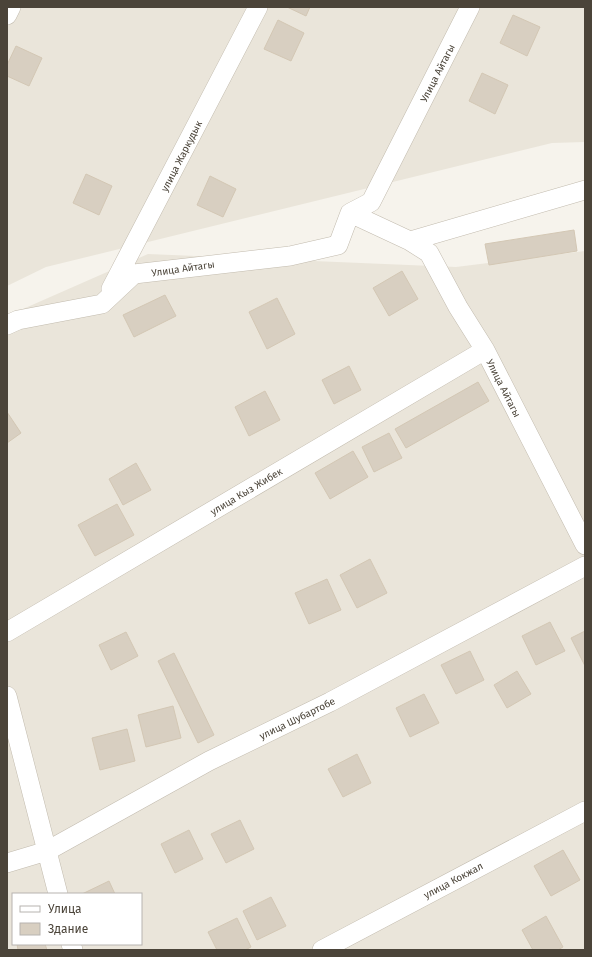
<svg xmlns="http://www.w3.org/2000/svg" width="592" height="957" font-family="'Fira Sans',sans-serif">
<rect width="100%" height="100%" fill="#f6f3ec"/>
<!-- residential -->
<path fill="#eae5da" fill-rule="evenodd" d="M7 7H585V142L552 143 46 267 7 286Z
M585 251V950H7V316L148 254 456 267ZM13 894H141V944H13Z"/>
<!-- building -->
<path fill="#d8cfc1" stroke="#d3c7b4" d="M287 7H310L306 16Z
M513 15 540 27 527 56 500 43Z
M278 20 304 33 291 61 264 49Z
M16 46 42 58 29 86 7 76V65Z
M482 73 508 85 495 114 469 101Z
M86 174 112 186 99 215 73 203Z
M210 176 236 189 223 217 197 205Z
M574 230 577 251 489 265 485 244Z
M402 271 418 299 389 316 373 288Z
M165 295 176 316 134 337 123 315Z
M277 298 295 334 267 349 249 312Z
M349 366 361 390 334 404 322 380Z
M478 382 489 401 406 448 395 429Z
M265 391 280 420 249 436 235 407Z
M7 412 21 433 7 443Z
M389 433 402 458 374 472 362 447Z
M353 451 368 477 330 499 315 473Z
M136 463 151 490 123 505 109 479Z
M117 504 134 535 95 556 78 525Z
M370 559 387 593 357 608 340 575Z
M327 579 341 610 309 624 295 593Z
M550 622 565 651 536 665 522 636Z
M585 631V666L571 638Z
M126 632 138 656 111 670 99 645Z
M470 651 484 680 456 694 441 665Z
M174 653 214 735 198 743 158 661Z
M517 671 531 694 507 708 494 685Z
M424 694 439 723 410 737 396 708Z
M173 706 181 738 146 747 138 715Z
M127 729 135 761 100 770 92 738Z
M357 754 371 783 343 797 328 769Z
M240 820 254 849 226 863 211 834Z
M189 830 203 859 175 873 161 844Z
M563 850 580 880 551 896 534 866Z
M109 881 115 894H82Z
M271 897 286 926 257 940 243 911Z
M546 916 563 947 558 950H533L522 930Z
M237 918 251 947 245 950H217L208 932Z
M17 944H45L47 950H18Z"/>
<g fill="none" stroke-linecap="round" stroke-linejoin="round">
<!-- minor casing -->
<g stroke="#c2bbae" stroke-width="20">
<path id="minor" d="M7 15 11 7
M350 213 371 202 470 7
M410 241 585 190
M111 289 258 7
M7 325 18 320 102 304 134 274 290 256 338 245 350 213 410 241 429 253 458 307 485 350 585 545
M7 632 485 350
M7 696 58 894
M7 863 47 851 209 761 330 702 585 566
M71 944 73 950
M322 950 585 811"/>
</g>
<!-- minor -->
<use href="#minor" stroke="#fff" stroke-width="19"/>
</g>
<g text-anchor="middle" stroke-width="3" stroke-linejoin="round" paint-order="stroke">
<!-- street labels -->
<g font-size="10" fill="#4b4439" stroke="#fff">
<text transform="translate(437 73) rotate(-63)" y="4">Улица Айтагы</text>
<text transform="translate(181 156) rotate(-63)" y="4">улица Жаркудык</text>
<text transform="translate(183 268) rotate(-8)" y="4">Улица Айтагы</text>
<text transform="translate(504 388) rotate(63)" y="4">Улица Айтагы</text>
<text transform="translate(246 491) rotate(-31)" y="4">улица Кыз Жибек</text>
<text transform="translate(297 718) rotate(-26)" y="4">улица Шубартобе</text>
<text transform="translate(453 880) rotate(-28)" y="4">улица Кокжал</text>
</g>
</g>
<!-- border -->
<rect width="592" height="957" fill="none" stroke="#4b4439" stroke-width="16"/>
<!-- legend -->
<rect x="12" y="893" width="130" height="52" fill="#ffffff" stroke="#b7b4b0"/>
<rect x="20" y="906" width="20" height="6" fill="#ffffff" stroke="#b7b4b0"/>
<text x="48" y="913" font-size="12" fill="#4b4439">Улица</text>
<rect x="20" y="923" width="20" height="12" fill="#d8cfc1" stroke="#b7b4b0"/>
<text x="48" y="933" font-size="12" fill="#4b4439">Здание</text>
</svg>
